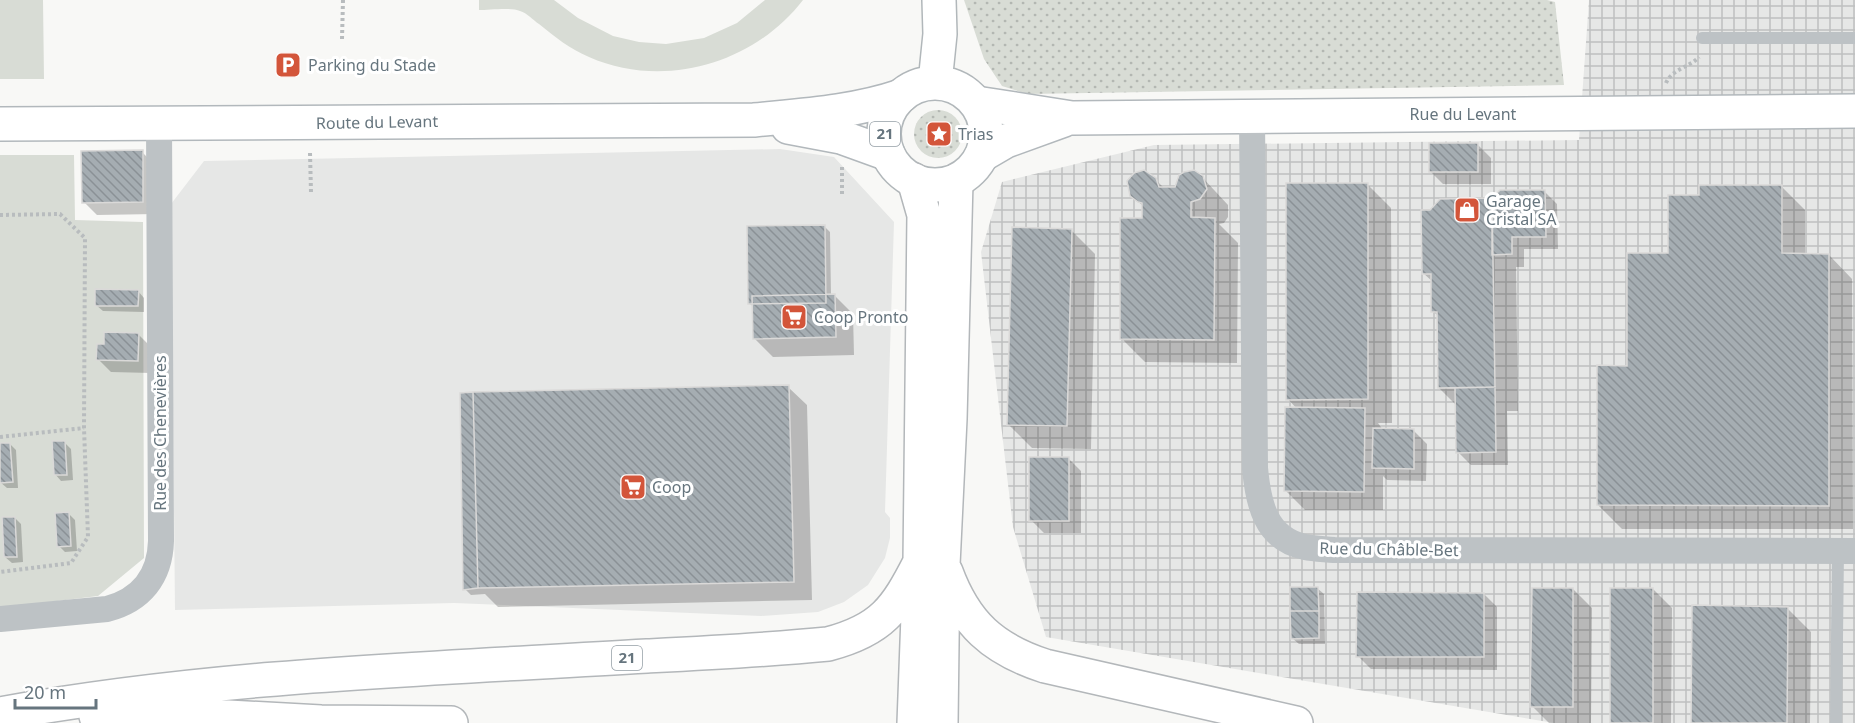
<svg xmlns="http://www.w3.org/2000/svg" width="1855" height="723" font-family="'Noto Sans',sans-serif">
<defs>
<pattern id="industrial-grid" width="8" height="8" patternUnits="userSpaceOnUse" patternTransform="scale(1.5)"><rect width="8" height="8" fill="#e6e7e6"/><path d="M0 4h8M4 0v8" fill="none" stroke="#bec0c0"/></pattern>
<pattern id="grass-dots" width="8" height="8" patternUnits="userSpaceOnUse" patternTransform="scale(1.5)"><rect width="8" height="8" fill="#d8dcd5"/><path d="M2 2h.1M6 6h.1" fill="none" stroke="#b3b7b2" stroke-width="1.8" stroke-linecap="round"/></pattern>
<pattern id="building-back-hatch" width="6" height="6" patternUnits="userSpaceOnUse" patternTransform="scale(1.5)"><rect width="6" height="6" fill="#a5adb2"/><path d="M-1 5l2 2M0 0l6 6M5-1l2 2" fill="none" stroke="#8a9196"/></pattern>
</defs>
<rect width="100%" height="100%" fill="#f8f8f6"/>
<!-- built -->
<path fill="#e6e7e6" d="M780 149 834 157 894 222 885 512 890 518V538L885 558 868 585 844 602 818 612 761 616 454 603 175 610 171 204 204 161Z"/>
<!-- industrial -->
<path fill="url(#industrial-grid)" d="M1589 0H1855V723H1554L1046 637 1013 527 981 252 1002 182 1154 145 1579 140Z"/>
<!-- grass -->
<path fill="url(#grass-dots)" d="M964 0H1547L1555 2 1564 85 1027 94 1002 86 984 59Z
M914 134a24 24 0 1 1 48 0a24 24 0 1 1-48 0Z"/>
<!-- park -->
<path fill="#d8dcd5" d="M0 0H43L44 79H0Z
M479 0H554L578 18 613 36 639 42 666 44 704 38 737 23 765 0H803C754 64 663 90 589 57 570 49 555 37 539 24 533 20 527 13 520 11 512 7 489 10 479 10Z
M0 155H74L75 220 143 222 144 558 98 596 0 608Z"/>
<!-- shadow -->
<path fill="#0003" d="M1478 145 1491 158V184H1443L1430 171Z
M142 152 155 165 156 214 97 215 84 202Z
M1202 177 1228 205V217L1224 223 1219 224 1238 243 1237 363 1145 362 1121 338 1144 220V207L1132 196 1155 179 1165 189H1176Z
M1367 184 1391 208 1392 423H1378L1383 430 1414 431 1427 444 1426 481 1387 480 1383 476V510H1305L1286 491 1297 409 1288 399Z
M1781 186 1805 210V255H1829L1852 279 1853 529H1622L1598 505 1629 367 1670 254 1701 197Z
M1544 191 1557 204 1558 249H1524V267H1516L1518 411H1507L1508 465H1471L1458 452 1457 406 1439 388 1438 316 1433 311V282L1423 273 1492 200Z
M824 226 830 232 831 296 834 295 853 314 854 355 773 357 754 338V307L750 304Z
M1071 230 1095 254 1091 449 1032 448 1008 424Z
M138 291 144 298V312L103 311 96 305Z
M138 334 151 347V373L111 372 98 359 106 346Z
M788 387 807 405 812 600 498 607 485 594 471 595 465 589Z
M65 443 71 449 73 480 61 481 55 474Z
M10 444 16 450 18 488H7L0 482V445Z
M1068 458 1081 471V533H1044L1031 520Z
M69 514 75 520 77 551 65 552 59 546Z
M15 518 21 524 23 562 12 563 5 557Z
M1317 588 1324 594 1325 644H1299L1292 638Z
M1573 589 1592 608 1591 723H1549L1532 706Z
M1653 589 1672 608 1671 723H1611Z
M1484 594 1497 607V670L1371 669 1358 656Z
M1787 608 1811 632 1810 723H1692Z"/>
<!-- building -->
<path fill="url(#building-back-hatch)" stroke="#dad9d8" stroke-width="1.5" d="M1429 143H1478V172H1429Z
M143 150V202L82 203 81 151Z
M1194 170 1203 176 1207 189 1200 199 1191 202V217L1215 218 1214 340 1120 339V218H1142V203L1138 202 1130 196 1127 181 1134 173 1144 170 1156 178 1159 187H1175L1179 175 1184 172Z
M1286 183H1368V399L1286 400Z
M1699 185H1782V253L1829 254V506L1597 505V365L1627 366V253H1668V195H1699Z
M1500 190H1545L1546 237H1512V254L1492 255V198Z
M1492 198 1495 387 1438 388 1437 312H1431V274H1422L1421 210H1430L1440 199Z
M825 225 826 303 748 304 747 226Z
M1012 227 1072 229 1067 426 1007 425Z
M95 289 139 290 138 306H95Z
M835 294 836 337 753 339 752 296Z
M104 332 139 333 138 361 96 360 97 344H104Z
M789 385 794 582 478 588 473 392Z
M1495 387 1496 452 1456 453 1455 388Z
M473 392 478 588 463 590 460 393Z
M1285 407 1365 408 1364 492 1284 491Z
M1373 428 1414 429V469L1372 468Z
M52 441H65L67 475H54Z
M0 443H10L13 482 0 483Z
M1029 457H1069V521H1029Z
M69 512 71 546 57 547 55 513Z
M2 517H15L17 557H4Z
M1290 587H1318L1319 611H1290Z
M1532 588H1573V707H1530Z
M1610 588H1653V723H1610Z
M1357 592 1484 593V657H1356Z
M1692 605 1788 607 1787 723H1691Z
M1290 611H1319V638L1291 639Z"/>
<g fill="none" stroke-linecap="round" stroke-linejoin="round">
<!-- secondary casing -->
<g stroke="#b2b8bc" stroke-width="36">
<path id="secondary" d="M976 103 1072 118 1855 111
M0 124 754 120C804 115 854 112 901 96
M788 127 841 137 888 154
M982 155 1006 141 1064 120"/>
</g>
<!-- primary casing -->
<g stroke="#b1b7ba" stroke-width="36">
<path id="primary" d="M935 83 940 34 939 0
M884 134a51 51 0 1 1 102 0a51 51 0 1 1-102 0Z"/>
</g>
<!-- highway casing -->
<g stroke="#b3b7ba" stroke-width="36">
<path id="highway" d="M914 180 924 215 920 562 914 723
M946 572C965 624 993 649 1045 666L1296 723
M0 714C213 675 431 669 647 656 707 653 768 650 828 644 882 630 896 609 920 562
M96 716 228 717 321 722 451 723
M941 723 943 565 950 419 956 181"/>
</g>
<!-- path -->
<path stroke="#b8bcbe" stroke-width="4" stroke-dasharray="3 3" stroke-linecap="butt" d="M342 39 343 0
M1666 83C1672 69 1690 67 1699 57
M310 153 311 192
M842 167V195
M0 215 60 214 85 238 84 428 88 537 71 563 0 572
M0 437 84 428"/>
<!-- lane -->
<path stroke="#bdc2c5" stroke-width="12" d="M1702 38H1855
M1836 723 1838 551"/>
<!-- street -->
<path stroke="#bdc2c5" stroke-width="26" d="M1252 117 1255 468C1258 502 1265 539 1305 547 1314 549 1324 549 1334 550L1855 551
M0 619 107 609C141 600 160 577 161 541L159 123"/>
<!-- secondary -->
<use href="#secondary" stroke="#fff" stroke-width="33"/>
<!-- primary -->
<use href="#primary" stroke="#fff" stroke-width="33"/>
<!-- highway -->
<use href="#highway" stroke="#fff" stroke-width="33"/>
</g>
<!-- icons -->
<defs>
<g id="parking-square" transform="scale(1.35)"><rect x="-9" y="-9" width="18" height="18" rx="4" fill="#d3553a" stroke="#fff"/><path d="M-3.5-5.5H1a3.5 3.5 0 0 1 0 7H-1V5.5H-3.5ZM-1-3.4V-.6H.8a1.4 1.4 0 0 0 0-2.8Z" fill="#fff"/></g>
<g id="sight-square" transform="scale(1.35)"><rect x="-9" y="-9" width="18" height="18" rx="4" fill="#d3553a" stroke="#fff"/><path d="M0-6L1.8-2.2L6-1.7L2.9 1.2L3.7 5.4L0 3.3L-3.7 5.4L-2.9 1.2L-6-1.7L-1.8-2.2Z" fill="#fff"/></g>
<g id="shop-square" transform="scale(1.35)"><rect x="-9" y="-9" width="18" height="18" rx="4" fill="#d3553a" stroke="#fff"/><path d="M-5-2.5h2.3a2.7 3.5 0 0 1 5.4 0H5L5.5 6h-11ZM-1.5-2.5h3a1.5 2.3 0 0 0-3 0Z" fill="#fff"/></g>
<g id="supermarket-square" transform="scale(1.35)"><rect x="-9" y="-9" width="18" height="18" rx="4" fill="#d3553a" stroke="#fff"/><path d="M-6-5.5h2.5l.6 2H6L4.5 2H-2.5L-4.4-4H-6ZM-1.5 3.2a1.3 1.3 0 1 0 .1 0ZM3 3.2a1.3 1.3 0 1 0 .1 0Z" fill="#fff"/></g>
</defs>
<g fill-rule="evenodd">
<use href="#parking-square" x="288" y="65"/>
<use href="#sight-square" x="939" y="134"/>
<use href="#shop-square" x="1467" y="210"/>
<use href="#supermarket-square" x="794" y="317"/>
<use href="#supermarket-square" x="633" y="487"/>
</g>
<g text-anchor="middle" stroke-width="6" stroke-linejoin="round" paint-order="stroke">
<!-- shield labels -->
<g fill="#fff" stroke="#949ea5" stroke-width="1.5">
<rect x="870" y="122" width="30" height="24" rx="4.5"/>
<rect x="612" y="646" width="30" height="24" rx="4.5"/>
</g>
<g font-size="15" font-weight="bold" fill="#66757e">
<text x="885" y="139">21</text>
<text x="627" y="663">21</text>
</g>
<!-- poi labels -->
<g font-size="16" fill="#66757e" stroke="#fff" text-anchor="start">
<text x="308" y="71">Parking du Stade</text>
<text x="958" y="140">Trias</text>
<text x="1486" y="207">Garage<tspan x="1486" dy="18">Cristal SA</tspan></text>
<text x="814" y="323">Coop Pronto</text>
<text x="652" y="493">Coop</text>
</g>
<!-- street labels -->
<g font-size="16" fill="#66757e" stroke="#fff">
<text x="1463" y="120">Rue du Levant</text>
<text transform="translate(377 122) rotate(-1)" y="6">Route du Levant</text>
<text transform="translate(160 433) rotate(-90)" y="6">Rue des Chenevières</text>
<text transform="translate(1389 549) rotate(1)" y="6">Rue du Châble-Bet</text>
</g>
</g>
<!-- scale -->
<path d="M15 699v9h81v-9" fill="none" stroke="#66757e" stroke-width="3"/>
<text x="24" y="699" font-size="18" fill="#66757e" stroke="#ffffff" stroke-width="4.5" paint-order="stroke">20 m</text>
</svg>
